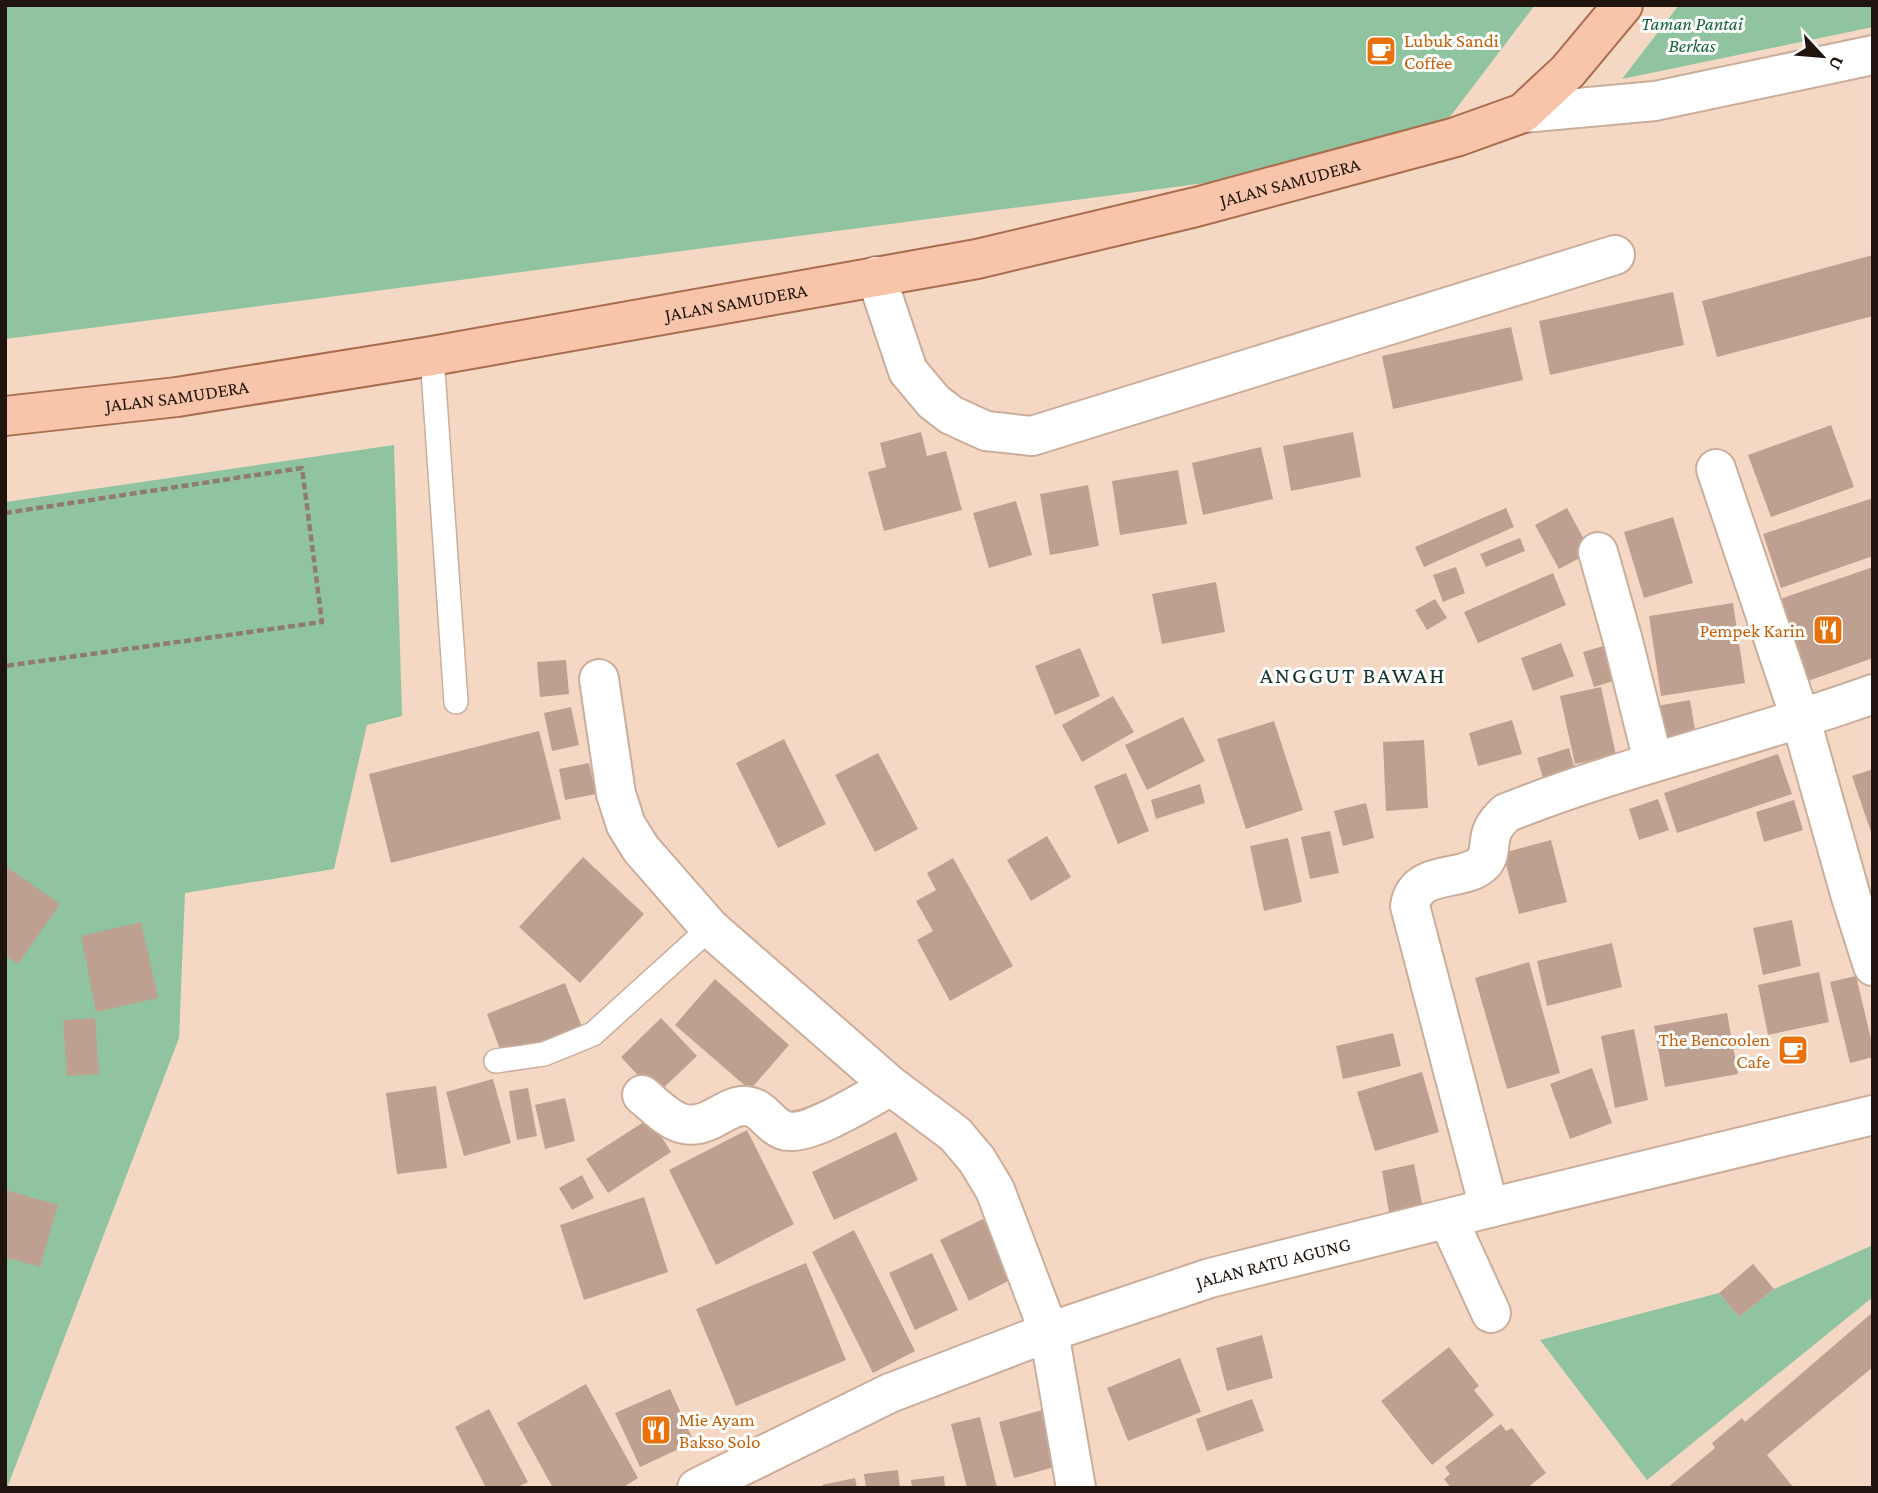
<svg xmlns="http://www.w3.org/2000/svg" width="1878" height="1493" font-family="'Crimson Pro',serif">
<rect width="100%" height="100%" fill="#f5d8c4"/>
<!-- green -->
<path fill="#90c4a0" d="M5 5H1535L1421 155 5 339Z
M1679 5H1873V27L1622 79Z
M394 445 402 716 367 725 334 869 185 893 179 1038 7 1488H5V502Z
M1873 1245V1297L1647 1480 1540 1340 1719 1293 1739 1317 1774 1289Z"/>
<!-- building -->
<path fill="#bea090" d="M1873 255V316L1717 357 1702 301Z
M1673 292 1684 345 1550 375 1539 321Z
M1511 327 1523 380 1393 409 1382 356Z
M1831 425 1854 487 1771 517 1748 455Z
M921 432 927 456 946 451 962 510 884 531 868 472 886 467 880 443Z
M1353 432 1361 477 1291 491 1283 446Z
M1261 447 1273 499 1203 515 1192 463Z
M1178 470 1187 524 1120 535 1112 481Z
M1088 485 1099 546 1050 555 1040 494Z
M1873 498V556L1781 588 1763 534Z
M1016 501 1032 555 989 568 973 513Z
M1506 508 1514 527 1424 567 1415 547Z
M1567 508 1591 552 1559 569 1535 525Z
M1673 517 1693 583 1644 598 1624 532Z
M1520 538 1525 551 1486 567 1480 554Z
M1456 567 1465 593 1443 602 1433 575Z
M1873 567V658L1808 681 1780 599Z
M1553 573 1566 605 1478 643 1464 612Z
M1216 582 1225 632 1162 644 1152 594Z
M1435 599 1447 618 1427 630 1415 610Z
M1733 603 1745 683 1661 696 1649 616Z
M1620 641 1630 676 1594 687 1583 652Z
M1561 643 1574 676 1533 691 1521 658Z
M1080 648 1100 696 1055 715 1035 666Z
M566 660 569 694 540 697 537 662Z
M1601 687 1616 755 1575 764 1560 696Z
M1113 696 1134 732 1082 762 1062 725Z
M1690 700 1698 748 1664 753 1657 706Z
M571 707 579 745 552 751 544 713Z
M1183 717 1205 761 1147 790 1125 745Z
M1512 720 1522 754 1478 766 1469 733Z
M1274 721 1303 810 1246 829 1217 739Z
M539 731 561 819 391 863 369 774Z
M784 739 826 824 778 848 736 763Z
M1424 740 1428 808 1386 811 1383 742Z
M1569 748 1579 784 1548 794 1537 758Z
M878 753 918 829 875 852 835 775Z
M1778 754 1792 794 1677 833 1664 793Z
M589 763 596 794 565 800 559 769Z
M1873 769V835H1872L1852 776Z
M1126 773 1149 831 1118 844 1094 786Z
M1200 784 1205 803 1156 819 1151 800Z
M1658 799 1669 830 1639 840 1629 809Z
M1794 800 1803 830 1764 842 1756 812Z
M1366 803 1374 838 1343 846 1334 811Z
M1330 831 1339 873 1310 879 1301 837Z
M1047 836 1071 877 1031 901 1007 860Z
M1288 838 1302 902 1264 911 1250 846Z
M1551 840 1567 902 1519 914 1503 853Z
M583 857 644 914 580 983 519 927Z
M953 858 1013 966 950 1001 917 940 933 931 916 901 936 890 927 873Z
M5 866 60 904 18 964 5 955Z
M1792 920 1801 966 1763 975 1753 928Z
M141 922 158 998 96 1012 81 936Z
M1612 943 1622 987 1547 1006 1537 961Z
M1529 962 1560 1073 1507 1089 1475 978Z
M1819 972 1829 1022 1768 1035 1758 985Z
M1856 976 1873 1047V1057L1850 1063 1830 982Z
M715 979 789 1045 750 1090 675 1025Z
M565 983 582 1027 503 1058 487 1014Z
M1727 1013 1738 1074 1665 1087 1654 1026Z
M95 1018 99 1074 67 1076 63 1020Z
M661 1018 697 1056 656 1095 621 1057Z
M1634 1029 1648 1100 1615 1108 1601 1036Z
M1393 1033 1401 1066 1343 1079 1336 1046Z
M1592 1068 1612 1123 1570 1139 1550 1084Z
M1422 1072 1439 1132 1375 1151 1357 1092Z
M493 1079 511 1143 464 1156 446 1092Z
M436 1086 447 1168 397 1174 386 1093Z
M528 1088 537 1136 517 1140 509 1091Z
M565 1098 575 1141 545 1149 535 1105Z
M650 1118 671 1152 608 1193 586 1159Z
M747 1130 794 1224 716 1265 669 1170Z
M896 1132 918 1180 834 1220 812 1172Z
M1414 1164 1425 1218 1391 1224 1382 1171Z
M582 1175 594 1198 572 1210 559 1188Z
M5 1190 58 1205 40 1267 5 1257Z
M644 1197 668 1272 584 1300 560 1225Z
M983 1219 1012 1279 969 1301 940 1240Z
M854 1230 915 1351 873 1373 812 1252Z
M932 1253 958 1310 915 1330 889 1273Z
M806 1263 846 1360 736 1406 696 1309Z
M1753 1264 1774 1289 1739 1317 1719 1293Z
M1873 1312V1367L1767 1455 1794 1488H1667L1715 1448 1712 1443 1742 1418 1745 1422Z
M1262 1335 1273 1378 1227 1391 1216 1348Z
M1449 1347 1479 1386 1474 1390 1494 1415 1432 1465 1381 1401Z
M1180 1358 1201 1412 1128 1441 1107 1388Z
M586 1384 638 1478 622 1488H553L517 1423Z
M670 1389 694 1442 640 1467 615 1413Z
M1252 1399 1264 1431 1207 1451 1196 1419Z
M489 1409 528 1482 516 1488H486L455 1427Z
M1046 1409 1062 1465 1014 1478 999 1422Z
M980 1417 997 1488H967L951 1424Z
M1501 1424 1506 1431 1512 1428 1546 1473 1527 1488H1451L1444 1479 1450 1474 1445 1467Z
M898 1470 900 1488H866L864 1474Z
M944 1476 945 1488H912L911 1480Z
M855 1478 857 1488H823L822 1485Z"/>
<g fill="none" stroke-linecap="round" stroke-linejoin="round">
<!-- lane casing -->
<g stroke="#caae9b" stroke-width="26">
<path id="lane" d="M432 356 456 702
M496 1061 544 1054 593 1034 710 928"/>
</g>
<!-- street casing -->
<g stroke="#caae9b" stroke-width="42">
<path id="street" d="M876 276 908 371 934 402 951 415 986 431 1032 436 1615 255
M1716 469 1801 720 1851 897 1873 966
M1598 552 1623 641 1653 761
M599 679 616 794 626 825 641 849 710 928 891 1086 955 1134 977 1160 995 1190 1049 1332 1076 1488
M642 1095C665 1114 681 1135 712 1119 722 1114 731 1107 742 1106 763 1105 766 1123 783 1130 805 1139 869 1098 891 1086
M1489 1208 1410 906C1416 869 1461 882 1481 865 1491 857 1488 846 1491 835 1493 826 1500 819 1506 813 1626 765 1752 738 1873 694
M1448 1219 1491 1313"/>
</g>
<!-- secondary casing -->
<g stroke="#caae9b" stroke-width="42">
<g id="secondary">
<path d="M1523 113 1655 101 1873 55"/>
<path id="s1" d="M697 1488 890 1393 1049 1332 1210 1278 1489 1208 1873 1115"/>
</g>
</g>
<!-- primary casing -->
<g stroke="#a96d4e" stroke-width="42">
<g id="primary">
<path id="s2" d="M5 416 177 397 432 356 977 259 1196 207 1456 137 1523 113 1568 71 1623 5"/>
</g>
</g>
<!-- path -->
<path stroke="#907c6e" stroke-width="4.5" stroke-dasharray="7 3.5" stroke-linecap="butt" d="M5 513 302 468 322 622 5 666"/>
<!-- lane -->
<use href="#lane" stroke="#fff" stroke-width="23"/>
<!-- street -->
<use href="#street" stroke="#fff" stroke-width="38"/>
<!-- secondary -->
<use href="#secondary" stroke="#fff" stroke-width="38"/>
<!-- primary -->
<use href="#primary" stroke="#f8c4aa" stroke-width="38"/>
</g>
<!-- icons -->
<defs>
<g id="cafe-square" transform="scale(1.575)"><rect x="-9" y="-9" width="18" height="18" rx="4" fill="#e8710a" stroke="#fff"/><path d="M-5.5-4.5H6V0H3Q3 3.5 0 3.5H-2.5Q-5.5 3.5-5.5 0ZM3-3.2v2h1.7v-2ZM-6 4.5H4V6H-6Z" fill="#fff"/></g>
<g id="restaurant-square" transform="scale(1.575)"><rect x="-9" y="-9" width="18" height="18" rx="4" fill="#e8710a" stroke="#fff"/><path d="M-5-6h1v4h1v-4h1v4h1v-4h1v5L-1.5 .5V6h-2V.5L-5-1ZM5-6V6H3V1.5H1.5Q1.5-4 5-6Z" fill="#fff"/></g>
</defs>
<g fill-rule="evenodd">
<use href="#cafe-square" x="1381" y="51"/>
<use href="#restaurant-square" x="1828" y="630"/>
<use href="#cafe-square" x="1793" y="1050"/>
<use href="#restaurant-square" x="656" y="1430"/>
</g>
<g text-anchor="middle" stroke-width="6" stroke-linejoin="round" paint-order="stroke">
<!-- park labels -->
<g font-size="19" font-style="italic" fill="#156439" stroke="#fff">
<text x="1692" y="30">Taman Pantai<tspan x="1692" dy="22">Berkas</tspan></text>
</g>
<!-- food labels -->
<g font-size="19" fill="#c56008" stroke="#fff" text-anchor="start">
<text x="1404" y="47">Lubuk Sandi<tspan x="1404" dy="22">Coffee</tspan></text>
<text x="1805" y="637" text-anchor="end">Pempek Karin</text>
<text x="1770" y="1046" text-anchor="end">The Bencoolen<tspan x="1770" dy="22">Cafe</tspan></text>
<text x="679" y="1426">Mie Ayam<tspan x="679" dy="22">Bakso Solo</tspan></text>
</g>
<!-- street labels -->
<g font-size="19" fill="#1f150e" stroke="#fff">
<text dy="7" stroke="none"><textPath href="#s2" startOffset="1307">JALAN SAMUDERA</textPath></text>
<text dy="7" stroke="none"><textPath href="#s2" startOffset="740">JALAN SAMUDERA</textPath></text>
<text dy="7" stroke="none"><textPath href="#s2" startOffset="173">JALAN SAMUDERA</textPath></text>
<text dy="7" stroke="none"><textPath href="#s1" startOffset="620">JALAN RATU AGUNG</textPath></text>
</g>
<!-- quarter labels -->
<g font-size="23" letter-spacing="2" fill="#16352d" stroke="#fff">
<text x="1353" y="683">ANGGUT BAWAH</text>
</g>
</g>
<!-- border -->
<rect width="1878" height="1493" fill="none" stroke="#1f150e" stroke-width="14"/>
<!-- north arrow -->
<g transform="translate(1822 56) rotate(116)" stroke="#ffffff" stroke-width="5" paint-order="stroke">
<path d="M0-5L12 26L0 18L-12 26Z" fill="#1f150e"/>
<text y="-10" font-size="19" font-weight="bold" text-anchor="middle" fill="#1f150e">U</text>
</g>
</svg>
